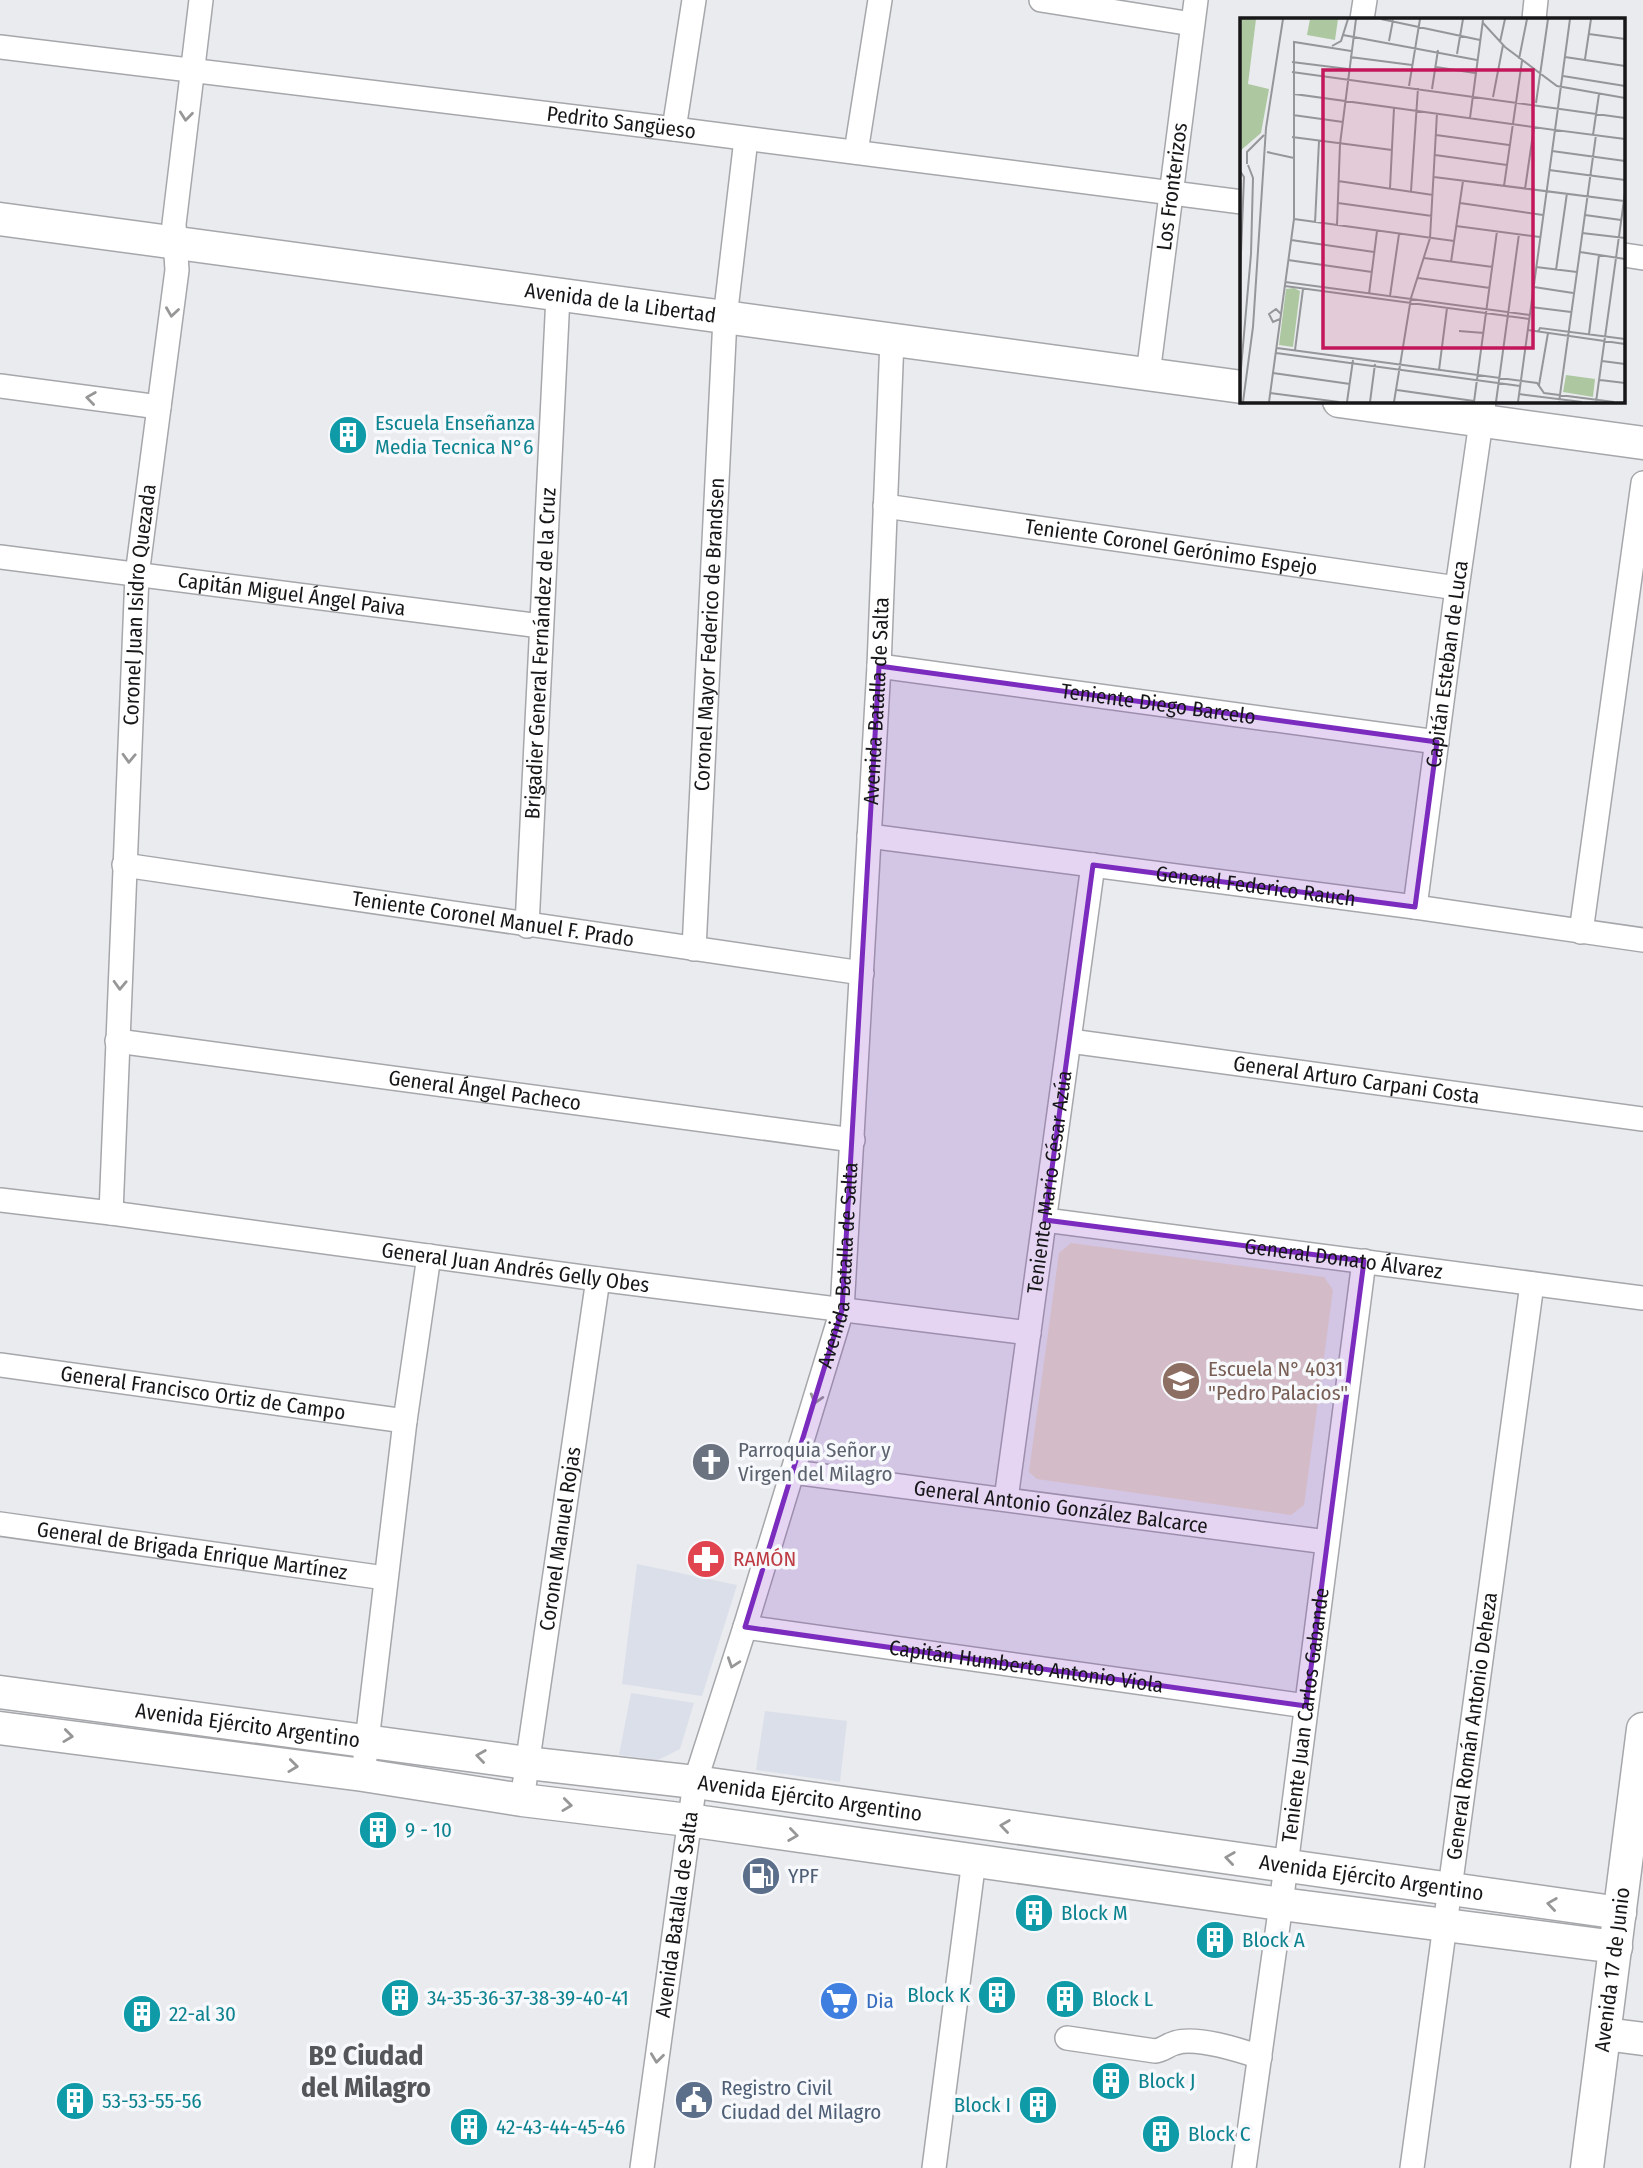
<svg xmlns="http://www.w3.org/2000/svg" width="1643" height="2168" font-family="'Fira Sans Condensed',sans-serif">
<rect width="100%" height="100%" fill="#e9ebee"/>
<!-- built -->
<path fill="#dbdfea" d="M637 1564 737 1585 702 1696 622 1684Z
M631 1693 694 1703 680 1749 658 1760 619 1755Z
M765 1711 847 1721 840 1782 756 1770Z"/>
<!-- education -->
<path fill="#e9e0cb" d="M1071 1243 1324 1277 1333 1290 1304 1505 1291 1515 1037 1479 1029 1472 1059 1253Z"/>
<g fill="none" stroke-linecap="round" stroke-linejoin="round">
<!-- street casing -->
<g stroke="#a6a7ab" stroke-width="26">
<g id="street">
<path d="M1041 0 1192 24"/>
<path d="M1362 19 1365 0"/>
<path d="M1534 19 1536 0"/>
<path id="s1" d="M0 47 674 129 1242 202"/>
<path d="M674 129 694 0"/>
<path d="M856 152 880 0"/>
<path d="M1624 255 1643 258"/>
<path id="s2" d="M1148 374 1196 0"/>
<path d="M0 386 159 407"/>
<path id="s3" d="M885 506 1457 588"/>
<path id="s4" d="M0 557 541 626"/>
<path id="s5" d="M879 666 1437 742"/>
<path id="s6" d="M869 836 1415 907 1643 940"/>
<path id="s7" d="M124 865 862 973"/>
<path id="s8" d="M1415 907 1457 588 1484 401"/>
<path id="s9" d="M527 926 558 296"/>
<path d="M1581 932 1643 483"/>
<path id="s10" d="M694 949 725 318 746 139"/>
<path id="s11" d="M117 1041 853 1140"/>
<path id="s12" d="M1070 1041 1643 1119"/>
<path id="s13" d="M0 1200 111 1213 598 1279 1029 1333"/>
<path id="s14" d="M111 1213 137 575 177 270 174 224 201 0"/>
<path id="s15" d="M1045 1220 1643 1298"/>
<path id="s16" d="M0 1365 405 1421"/>
<path id="s17" d="M793 1472 1327 1542"/>
<path id="s18" d="M1006 1499 1093 865"/>
<path id="s19" d="M0 1524 385 1578"/>
<path id="s20" d="M745 1627 1306 1706"/>
<path d="M363 1775 405 1421 429 1256"/>
<path id="s21" d="M522 1800 598 1279"/>
<path d="M1067 2038 1155 2051C1164 2050 1167 2045 1175 2043 1197 2036 1239 2050 1260 2057"/>
<path id="s22" d="M642 2168 695 1782 745 1627 842 1310 879 666 892 340"/>
<path d="M934 2168 974 1860"/>
<path id="s23" d="M1244 2168 1281 1904 1364 1261"/>
<path id="s24" d="M1412 2168 1532 1284"/>
</g>
</g>
<!-- secondary casing -->
<g stroke="#a6a7ab" stroke-width="35">
<g id="secondary">
<path id="s25" d="M0 219 1242 387"/>
<path d="M1339 401 1643 443"/>
<path id="s26" d="M0 1692 527 1763 695 1782 1620 1913"/>
<path d="M0 1728 363 1775 522 1800 688 1820 1281 1904 1616 1947"/>
<path d="M1605 2034 1643 2039"/>
<path id="s27" d="M1587 2168 1643 1729"/>
</g>
</g>
<!-- street -->
<use href="#street" stroke="#fff" stroke-width="23"/>
<!-- secondary -->
<use href="#secondary" stroke="#fff" stroke-width="32"/>
</g>
<!-- one-way arrows -->
<defs><path id="oneway-chevron" d="M-2-3.5L2.5 0L-2 3.5" fill="none" stroke-width="1.6" stroke-linecap="round" stroke-linejoin="round" transform="scale(1.75)"/></defs>
<g stroke="#979798">
<use href="#oneway-chevron" transform="translate(186 116) rotate(96)"/>
<use href="#oneway-chevron" transform="translate(172 312) rotate(98)"/>
<use href="#oneway-chevron" transform="translate(91 398) rotate(-172)"/>
<use href="#oneway-chevron" transform="translate(129 758) rotate(92)"/>
<use href="#oneway-chevron" transform="translate(120 985) rotate(92)"/>
<use href="#oneway-chevron" transform="translate(816 1399) rotate(107)"/>
<use href="#oneway-chevron" transform="translate(733 1663) rotate(109)"/>
<use href="#oneway-chevron" transform="translate(68 1736) rotate(7)"/>
<use href="#oneway-chevron" transform="translate(481 1756) rotate(-172)"/>
<use href="#oneway-chevron" transform="translate(293 1766) rotate(7)"/>
<use href="#oneway-chevron" transform="translate(567 1805) rotate(7)"/>
<use href="#oneway-chevron" transform="translate(1005 1826) rotate(-172)"/>
<use href="#oneway-chevron" transform="translate(793 1835) rotate(8)"/>
<use href="#oneway-chevron" transform="translate(1230 1858) rotate(-172)"/>
<use href="#oneway-chevron" transform="translate(1552 1904) rotate(-172)"/>
<use href="#oneway-chevron" transform="translate(657 2058) rotate(97)"/>
</g>
<!-- marked area -->
<path fill="#7b2cbf" fill-opacity="0.2" stroke="#7b2cbf" stroke-width="5" stroke-linejoin="round" d="M879 666 1437 742 1415 907 1093 865 1045 1220 1364 1261 1306 1706 745 1627 842 1310Z"/>
<!-- icons -->
<defs>
<g id="building-disc" transform="scale(2.0125)"><circle r="9.5" fill="#0f9aa8" stroke="#f6f8fc"/><path d="M-4-6H4V6H1V3H-1V6H-4ZM-2.5-4.3h1.7v1.8h-1.7ZM.8-4.3h1.7v1.8H.8ZM-2.5-1h1.7V.8h-1.7ZM.8-1h1.7V.8H.8Z" fill="#fff"/></g>
<g id="school-disc" transform="scale(2.0125)"><circle r="9.5" fill="#8d6e63" stroke="#f6f8fc"/><path d="M0-5L7-2L0 1L-7-2ZM-4 1L0 2.5L4 1V4Q0 6-4 4Z" fill="#fff"/></g>
<g id="church-disc" transform="scale(2.0125)"><circle r="9.5" fill="#6b7280" stroke="#f6f8fc"/><path d="M-1.2-6h2.4v3.5h3.3v2.4h-3.3V6h-2.4V-.1h-3.3v-2.4h3.3Z" fill="#fff"/></g>
<g id="pharmacy-disc" transform="scale(2.0125)"><circle r="9.5" fill="#e0444e" stroke="#f6f8fc"/><path d="M-2-6h4v4h4v4h-4v4h-4v-4h-4v-4h4Z" fill="#fff"/></g>
<g id="fuel-disc" transform="scale(2.0125)"><circle r="9.5" fill="#5c6f8a" stroke="#f6f8fc"/><path d="M-5.5-6h7V0h2V4h1.3V-2.5L3-4.5l.8-.8L6-3V5H2.5V1h-1V6h-7ZM-4.2-4.7v3.2H.2V-4.7Z" fill="#fff"/></g>
<g id="supermarket-disc" transform="scale(2.0125)"><circle r="9.5" fill="#3f7fe0" stroke="#f6f8fc"/><path d="M-6-5.5h2.5l.6 2H6L4.5 2H-2.5L-4.4-4H-6ZM-1.5 3.2a1.3 1.3 0 1 0 .1 0ZM3 3.2a1.3 1.3 0 1 0 .1 0Z" fill="#fff"/></g>
<g id="civic-disc" transform="scale(2.0125)"><circle r="9.5" fill="#5c6f8a" stroke="#f6f8fc"/><path d="M-.6-6.5H3V-4.5H.6V-3L4-1V1h2V6H-6V1h2V-1L-.6-3ZM-1.2 2.5V6h2.4V2.5Z" fill="#fff"/></g>
</defs>
<g fill-rule="evenodd">
<use href="#building-disc" x="348" y="435"/>
<use href="#school-disc" x="1181" y="1381"/>
<use href="#church-disc" x="711" y="1462"/>
<use href="#pharmacy-disc" x="706" y="1559"/>
<use href="#building-disc" x="378" y="1830"/>
<use href="#fuel-disc" x="761" y="1876"/>
<use href="#building-disc" x="1034" y="1913"/>
<use href="#building-disc" x="1215" y="1940"/>
<use href="#building-disc" x="997" y="1995"/>
<use href="#building-disc" x="400" y="1998"/>
<use href="#building-disc" x="1065" y="1999"/>
<use href="#supermarket-disc" x="839" y="2001"/>
<use href="#building-disc" x="142" y="2014"/>
<use href="#building-disc" x="1111" y="2081"/>
<use href="#civic-disc" x="694" y="2100"/>
<use href="#building-disc" x="75" y="2101"/>
<use href="#building-disc" x="1038" y="2105"/>
<use href="#building-disc" x="469" y="2127"/>
<use href="#building-disc" x="1161" y="2134"/>
</g>
<g text-anchor="middle" stroke-width="7" stroke-linejoin="round" paint-order="stroke">
<!-- street labels -->
<g font-size="21" fill="#171719" stroke="#f6f8fc">
<text dy="7" stroke="none"><textPath href="#s1" startOffset="626">Pedrito Sangüeso</textPath></text>
<text dy="7" stroke="none"><textPath href="#s2" startOffset="189">Los Fronterizos</textPath></text>
<text dy="7" stroke="none"><textPath href="#s25" startOffset="626">Avenida de la Libertad</textPath></text>
<text dy="7" stroke="none"><textPath href="#s3" startOffset="289">Teniente Coronel Gerónimo Espejo</textPath></text>
<text dy="7" stroke="none"><textPath href="#s4" startOffset="294">Capitán Miguel Ángel Paiva</textPath></text>
<text dy="7" stroke="none"><textPath href="#s14" startOffset="609">Coronel Juan Isidro Quezada</textPath></text>
<text dy="7" stroke="none"><textPath href="#s10" startOffset="315">Coronel Mayor Federico de Brandsen</textPath></text>
<text dy="7" stroke="none"><textPath href="#s9" startOffset="273">Brigadier General Fernández de la Cruz</textPath></text>
<text dy="7" stroke="none"><textPath href="#s8" startOffset="245">Capitán Esteban de Luca</textPath></text>
<text dy="7" stroke="none"><textPath href="#s22" startOffset="1494">Avenida Batalla de Salta</textPath></text>
<text dy="7" stroke="none"><textPath href="#s5" startOffset="282">Teniente Diego Barcelo</textPath></text>
<text dy="7" stroke="none"><textPath href="#s6" startOffset="390">General Federico Rauch</textPath></text>
<text dy="7" stroke="none"><textPath href="#s7" startOffset="373">Teniente Coronel Manuel F. Prado</textPath></text>
<text dy="7" stroke="none"><textPath href="#s12" startOffset="289">General Arturo Carpani Costa</textPath></text>
<text dy="7" stroke="none"><textPath href="#s11" startOffset="371">General Ángel Pacheco</textPath></text>
<text dy="7" stroke="none"><textPath href="#s18" startOffset="320">Teniente Mario César Azúa</textPath></text>
<text dy="7" stroke="none"><textPath href="#s15" startOffset="301">General Donato Álvarez</textPath></text>
<text dy="7" stroke="none"><textPath href="#s22" startOffset="928">Avenida Batalla de Salta</textPath></text>
<text dy="7" stroke="none"><textPath href="#s13" startOffset="520">General Juan Andrés Gelly Obes</textPath></text>
<text dy="7" stroke="none"><textPath href="#s16" startOffset="205">General Francisco Ortiz de Campo</textPath></text>
<text dy="7" stroke="none"><textPath href="#s17" startOffset="270">General Antonio González Balcarce</textPath></text>
<text dy="7" stroke="none"><textPath href="#s21" startOffset="264">Coronel Manuel Rojas</textPath></text>
<text dy="7" stroke="none"><textPath href="#s19" startOffset="194">General de Brigada Enrique Martínez</textPath></text>
<text dy="7" stroke="none"><textPath href="#s20" startOffset="284">Capitán Humberto Antonio Viola</textPath></text>
<text dy="7" stroke="none"><textPath href="#s23" startOffset="457">Teniente Juan Carlos Gabande</textPath></text>
<text dy="7" stroke="none"><textPath href="#s26" startOffset="250">Avenida Ejército Argentino</textPath></text>
<text dy="7" stroke="none"><textPath href="#s24" startOffset="446">General Román Antonio Deheza</textPath></text>
<text dy="7" stroke="none"><textPath href="#s26" startOffset="817">Avenida Ejército Argentino</textPath></text>
<text dy="7" stroke="none"><textPath href="#s26" startOffset="1384">Avenida Ejército Argentino</textPath></text>
<text dy="7" stroke="none"><textPath href="#s22" startOffset="256">Avenida Batalla de Salta</textPath></text>
<text dy="7" stroke="none"><textPath href="#s27" startOffset="200">Avenida 17 de Junio</textPath></text>
</g>
<!-- culture labels -->
<g font-size="21" fill="#0d838f" stroke="#f6f8fc" text-anchor="start">
<text x="375" y="430">Escuela Enseñanza<tspan x="375" dy="24">Media Tecnica N°6</tspan></text>
<text x="405" y="1837">9 - 10</text>
<text x="1061" y="1920">Block M</text>
<text x="1242" y="1947">Block A</text>
<text x="970" y="2002" text-anchor="end">Block K</text>
<text x="427" y="2005">34-35-36-37-38-39-40-41</text>
<text x="1092" y="2006">Block L</text>
<text x="169" y="2021">22-al 30</text>
<text x="1138" y="2088">Block J</text>
<text x="102" y="2108">53-53-55-56</text>
<text x="1011" y="2112" text-anchor="end">Block I</text>
<text x="496" y="2134">42-43-44-45-46</text>
<text x="1188" y="2141">Block C</text>
</g>
<!-- education labels -->
<g font-size="21" fill="#785e54" stroke="#f6f8fc" text-anchor="start">
<text x="1208" y="1376">Escuela N° 4031<tspan x="1208" dy="24">"Pedro Palacios"</tspan></text>
</g>
<!-- worship labels -->
<g font-size="21" fill="#5b616d" stroke="#f6f8fc" text-anchor="start">
<text x="738" y="1457">Parroquia Señor y<tspan x="738" dy="24">Virgen del Milagro</tspan></text>
</g>
<!-- health labels -->
<g font-size="21" fill="#be3a42" stroke="#f6f8fc" text-anchor="start">
<text x="733" y="1566">RAMÓN</text>
</g>
<!-- service labels -->
<g font-size="21" fill="#4e5e75" stroke="#f6f8fc" text-anchor="start">
<text x="788" y="1883">YPF</text>
<text x="721" y="2095">Registro Civil<tspan x="721" dy="24">Ciudad del Milagro</tspan></text>
</g>
<!-- shop labels -->
<g font-size="21" fill="#366cbe" stroke="#f6f8fc" text-anchor="start">
<text x="866" y="2008">Dia</text>
</g>
<!-- district labels -->
<g font-size="28" font-weight="bold" fill="#555659" stroke="#f6f8fc">
<text x="366" y="2065">Bº Ciudad<tspan x="366" dy="32">del Milagro</tspan></text>
</g>
</g>
<!-- overview -->
<g transform="translate(1240 18)">
<rect width="385" height="385" fill="#e9ebee"/>
<path d="M0 1H16L8 66 29 71 21 115 0 133ZM70 1H98L95 22 67 17ZM54 270 60 273 53 329 39 327 46 271ZM326 357 355 361 353 379 323 374Z" fill="#adc7a1"/>
<path fill="none" stroke="#959699" stroke-width="2" d="M141 1 240 22M330 1 315 112 385 121M243 5 265 29 317 68 385 80M349 16 385 21M103 17 237 42M149 23 153 2M260 24 265 1M92 28 101 23 108 1M217 36 223 1M110 39 172 47M325 39 385 48M279 41 287 1M345 41 351 1M52 44 108 51M196 49 235 55M52 54 385 100M323 58 385 68M169 68 180 1M192 71 198 32M54 76V24L111 33M253 79 263 27M296 85 308 1M53 97 103 104M230 100 243 2M196 117 269 127M353 117 359 76M52 119 152 132M312 133 385 143M27 134 54 140M195 137 267 147M7 146V134L24 117M309 152 385 162M0 153 4 159 0 260M194 159 384 183M98 163 193 177M264 168 282 43M150 170 154 90M285 171 294 109M171 173 178 70M98 185 192 198M220 185 303 197M345 197 381 202M54 201 214 223M75 205 79 123M97 207 100 126 116 1M216 208 300 219M342 215 385 220M51 222 134 234M340 234 385 241M184 240 253 249M48 242 132 254M211 244 223 163M296 249 337 254M316 252 327 175M178 260 250 270M45 264 290 297M45 268 289 301M294 269 333 275M129 276 137 213M150 278 159 216M291 289 331 294M40 301 33 304 29 296 36 291 41 296M288 312 385 326M219 313 244 315M298 314 300 310 385 321M349 316 359 237M37 330 297 365 304 375 374 384M55 332 63 271M36 335 280 368M362 343 385 346M199 352 207 290M33 355 110 366M0 362 11 236 13 160 8 147M360 362 385 365M299 367 308 315M157 372 234 383M30 375 99 384M279 376 342 384M3 384 13 309 26 110 43 1M29 384 54 201V76L315 112 278 384M107 384 113 342M130 384 135 346M154 384 171 280 190 220 197 95M234 384 257 213M256 384 279 216M319 384 356 117M356 384 385 175"/>
<path fill="#c2185b" fill-opacity="0.15" stroke="#c2185b" stroke-width="3.5" d="M83 52H293V330H83Z"/>
<rect width="385" height="385" fill="none" stroke="#171719" stroke-width="3.5"/>
</g>
</svg>
